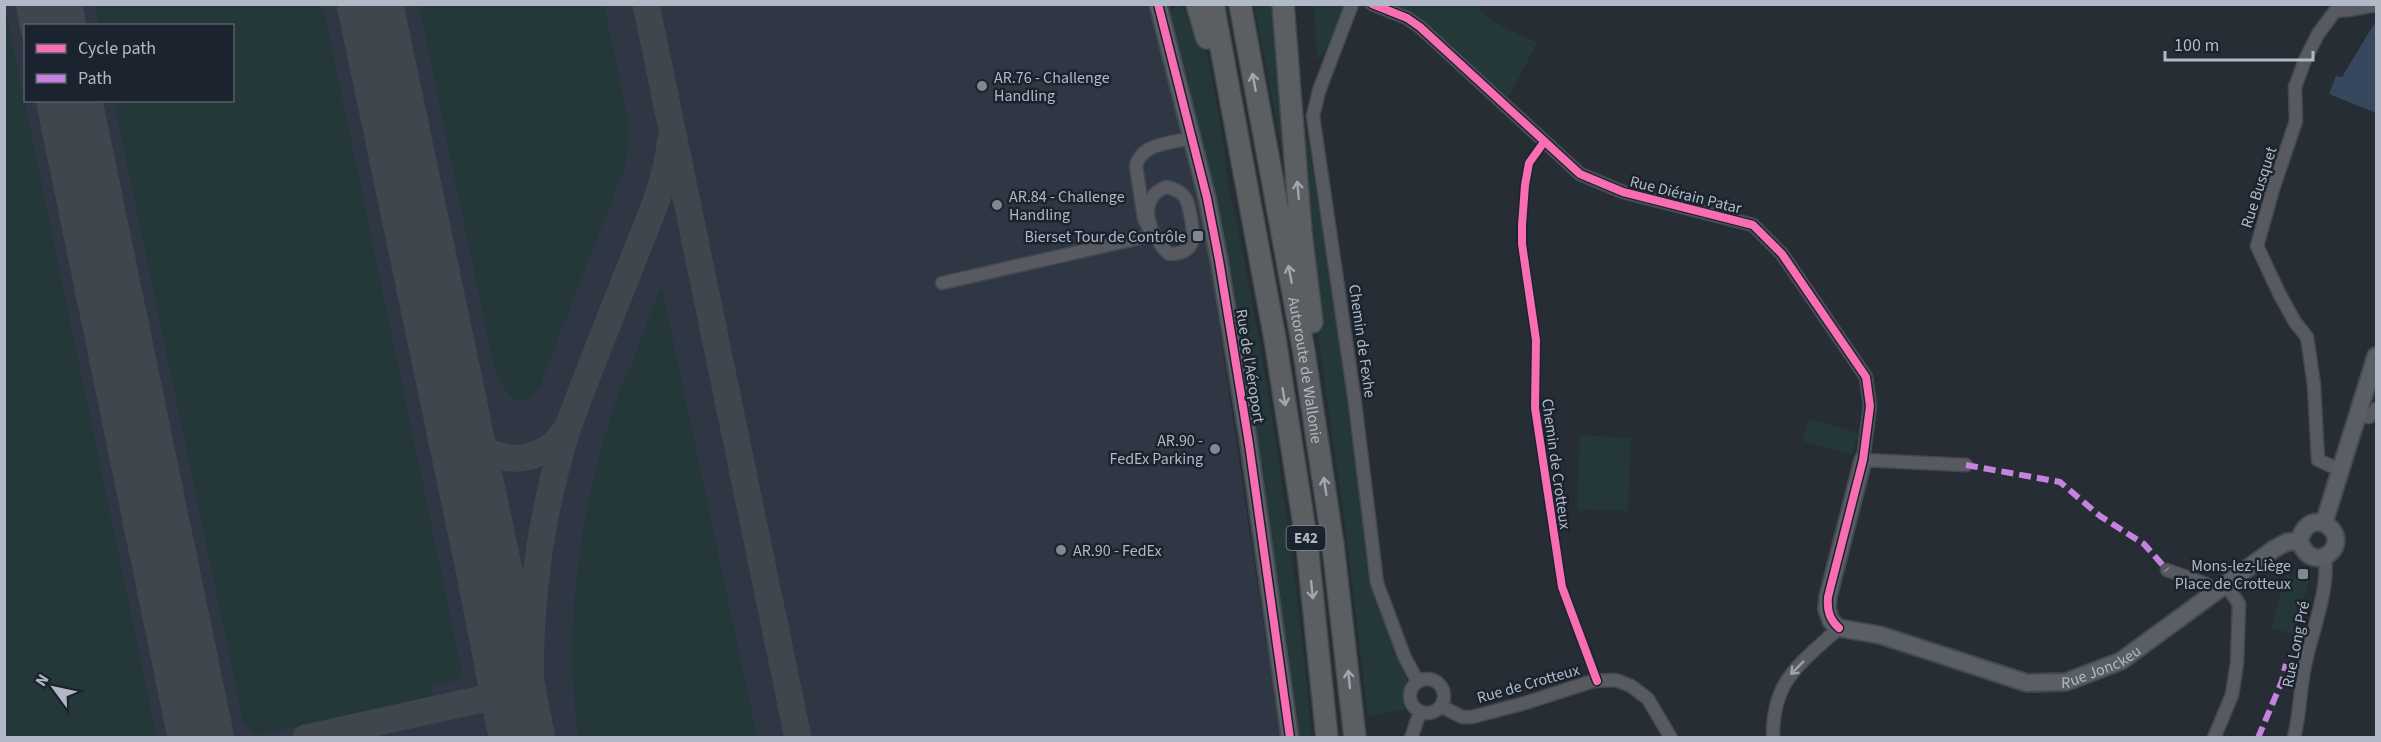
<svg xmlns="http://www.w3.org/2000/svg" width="2381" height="742" font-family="'Source Sans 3',sans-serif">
<rect width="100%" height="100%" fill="#272d34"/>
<!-- airport -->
<path fill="#2f3744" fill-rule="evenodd" d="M4 5H1151L1201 203 1280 737H5ZM26 26H232V100H26Z"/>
<!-- green -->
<path fill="#243739" d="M94 5H323L461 668 462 677 457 680 430 687 433 699 257 735 251 731 243 720 114 101 232 100V26L99 25Z
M419 5H604L629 126 626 164 540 385C516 419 503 388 493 363Z
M1176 5H1179L1186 11 1192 29 1200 37 1208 58 1221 128 1230 198 1232 199C1269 376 1295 557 1312 737H1298L1297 708 1288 667 1263 468 1234 286 1212 192 1218 194 1212 189 1205 162 1206 148 1187 113 1189 88 1188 75 1175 49 1166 18Z
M1254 5H1277L1295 219Z
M1288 5H1294L1301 100 1335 307 1372 588 1407 680 1405 694 1408 709 1368 716 1344 517 1316 321Z
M1314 5H1345L1329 46H1327L1322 55 1315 59 1311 57 1317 56Z
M1394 5H1476C1490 24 1516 32 1537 43L1508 98 1423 20Z
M5 8 155 729 157 737 7 738 5 735Z
M662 289 757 737H579C562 634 580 515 611 416 618 393 629 371 638 348 645 333 652 301 662 289Z
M1809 419 1859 433 1852 455 1802 441Z
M1580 435 1631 438 1628 511 1577 509Z
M2286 575 2309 581 2294 634 2271 628Z"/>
<!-- water -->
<path fill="#36475e" d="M2374 24 2376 25V113L2329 94 2336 76 2342 77Z"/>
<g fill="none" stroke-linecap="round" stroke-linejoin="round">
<!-- taxiway -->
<path stroke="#40464d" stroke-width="27" d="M646 4 798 738
M453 399C457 410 460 424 467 434 494 469 545 465 567 428
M306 738 496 696C513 687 524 676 530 657
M533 738C526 650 533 562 554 476 559 459 563 441 569 424 590 367 613 311 635 255 649 219 667 181 670 142"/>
<!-- runway -->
<path stroke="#40464d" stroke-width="66" d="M49 4 53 26
M370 4 490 575 522 738
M69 100 201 738"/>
<!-- street casing -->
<g stroke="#45494f" stroke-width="15">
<path id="street" d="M1352 4 1319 91 1313 116 1355 403 1377 583 1405 658 1418 682
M1372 4 1407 18 1420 27 1580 174 1623 192 1753 225 1782 254 1866 377 1870 406 1863 460 1966 465
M1166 187C1173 188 1178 190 1183 195 1189 201 1189 210 1191 218 1195 239 1195 254 1169 254 1151 238 1134 199 1166 187Z
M942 283 1153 235 1144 219 1136 166C1141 143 1172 143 1192 138
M2357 416 2369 417 2376 409
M2340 470 2318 460 2314 385 2307 337 2295 322 2280 295 2257 246 2273 189 2296 121 2295 87 2305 60 2318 34 2335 11 2348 10 2376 5
M2167 570 2206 584 2215 594
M1410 696a17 17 0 1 1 34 0a17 17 0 1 1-34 0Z
M1441 706 1462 717H1472L1525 703 1593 681 1616 680 1631 686 1648 699 1671 738
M1411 738 1420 712
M1773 738C1772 680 1800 664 1839 628
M2214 738 2232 695 2237 663 2239 604 2227 586
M2294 738C2300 713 2300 689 2305 665 2312 631 2329 591 2325 557"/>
</g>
<!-- secondary casing -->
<g stroke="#45494f" stroke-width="20">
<g id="secondary">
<path d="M1158 4 1207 198 1219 260 1249 444 1290 738"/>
<path id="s1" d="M1863 460 1828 597 1827 609 1831 621 1839 628 1880 635 2027 683 2066 682 2121 661 2274 549 2287 542 2300 541"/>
<path d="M2324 523 2376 356"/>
<path d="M2300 541C2312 579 2357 543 2324 523"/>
<path d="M2300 541C2302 528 2310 520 2324 523"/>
</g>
</g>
<!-- highway casing -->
<g stroke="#44494f" stroke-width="24">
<g id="highway">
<path d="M1197 4 1207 38"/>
<path d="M1213 4 1275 339 1307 544 1327 738"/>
<path id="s2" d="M1240 4 1304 352 1333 545 1355 738"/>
<path d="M1283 4 1301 233 1312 322"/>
</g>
</g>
<!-- street -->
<use href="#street" stroke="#575b61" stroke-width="12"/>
<!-- secondary -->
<use href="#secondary" stroke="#5a5f66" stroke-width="16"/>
<!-- highway -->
<use href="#highway" stroke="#5b5f62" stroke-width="21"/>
<!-- quiet -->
<path stroke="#c483df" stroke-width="6" stroke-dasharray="12 6" stroke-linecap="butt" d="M1966 465 2060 482 2100 516 2144 544 2167 570
M2258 738 2282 681 2286 664"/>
<!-- cycleway casing -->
<g stroke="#1b232e" stroke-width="11">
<path id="cycleway" d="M1158 4 1207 198 1219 260 1249 444 1290 738
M1372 4 1407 18 1420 27 1580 174 1623 192 1753 225 1782 254 1866 377 1870 406 1863 460 1828 597C1827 610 1829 619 1839 628
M1544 142 1529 163 1525 185 1522 225V244L1536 340 1535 408 1562 587 1597 681"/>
</g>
<!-- cycleway -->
<use href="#cycleway" stroke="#f96db3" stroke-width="8"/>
</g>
<!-- one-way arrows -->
<defs><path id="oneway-shaft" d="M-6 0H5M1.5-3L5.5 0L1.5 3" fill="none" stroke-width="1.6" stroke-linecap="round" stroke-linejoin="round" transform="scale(1.5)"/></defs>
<g stroke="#9fa7b1">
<use href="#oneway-shaft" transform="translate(1254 82) rotate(-101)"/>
<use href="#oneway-shaft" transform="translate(1298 190) rotate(-95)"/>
<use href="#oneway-shaft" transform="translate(1290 274) rotate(-101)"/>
<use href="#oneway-shaft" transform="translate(1284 397) rotate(81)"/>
<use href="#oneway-shaft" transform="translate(1325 486) rotate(-99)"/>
<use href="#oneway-shaft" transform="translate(1312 590) rotate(84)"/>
<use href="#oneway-shaft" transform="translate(1349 679) rotate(-96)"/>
</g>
<use stroke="#9aa2ac" href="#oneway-shaft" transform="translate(1797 668) rotate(135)"/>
<!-- markers -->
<g fill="#808892" stroke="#1b232e" stroke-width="2">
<circle cx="982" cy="86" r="6"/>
<circle cx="997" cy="205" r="6"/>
<rect x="1192" y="230" width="12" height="12" rx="3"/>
<circle cx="1215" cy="449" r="6"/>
<circle cx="1061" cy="550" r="6"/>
<rect x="2297" y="568" width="12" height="12" rx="3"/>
</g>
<g text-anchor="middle" stroke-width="5" stroke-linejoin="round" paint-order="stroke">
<!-- shield labels -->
<rect fill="#1b232e" stroke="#838c98" stroke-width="1.5" x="1286.5" y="526" width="39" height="24" rx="4.5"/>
<g font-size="15" font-weight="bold" fill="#b0b9c5">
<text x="1306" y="543">E42</text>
</g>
<!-- poi labels -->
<g font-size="16" fill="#b0b9c5" stroke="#1b232e" text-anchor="start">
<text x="994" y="83">AR.76 - Challenge<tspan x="994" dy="18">Handling</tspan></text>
<text x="1009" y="202">AR.84 - Challenge<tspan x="1009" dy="18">Handling</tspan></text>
<text x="1186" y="242" text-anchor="end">Bierset Tour de Contrôle</text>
<text x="1203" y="446" text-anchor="end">AR.90 -<tspan x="1203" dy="18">FedEx Parking</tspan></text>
<text x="1073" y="556">AR.90 - FedEx</text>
<text x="2291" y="571" text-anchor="end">Mons-lez-Liège<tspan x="2291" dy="18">Place de Crotteux</tspan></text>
</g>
<!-- street labels -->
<g font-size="16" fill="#b0b9c5" stroke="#1b232e">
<text transform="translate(2258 187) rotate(-72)" y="6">Rue Busquet</text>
<text transform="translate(1686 194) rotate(14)" y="6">Rue Diérain Patar</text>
<text transform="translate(1363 341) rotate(82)" y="6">Chemin de Fexhe</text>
<text transform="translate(1251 366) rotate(81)" y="6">Rue de l'Aéroport</text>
<text dy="6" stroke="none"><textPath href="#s2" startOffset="372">Autoroute de Wallonie</textPath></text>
<text transform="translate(1557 464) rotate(82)" y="6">Chemin de Crotteux</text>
<text transform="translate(2295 644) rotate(-79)" y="6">Rue Long Pré</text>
<text dy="6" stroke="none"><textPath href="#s1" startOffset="450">Rue Jonckeu</textPath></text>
<text transform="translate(1528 683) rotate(-16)" y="6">Rue de Crotteux</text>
</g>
</g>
<!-- border -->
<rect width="2381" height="742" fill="none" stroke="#b0b9c5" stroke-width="12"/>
<!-- legend -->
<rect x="24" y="24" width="210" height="78" fill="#1b232e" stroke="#575f6a" stroke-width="1.5"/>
<rect x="36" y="44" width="30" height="9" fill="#f96db3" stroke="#575f6a" stroke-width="1.5"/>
<text x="78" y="54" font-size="18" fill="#b0b9c5">Cycle path</text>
<rect x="36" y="74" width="30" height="9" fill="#c483df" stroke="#575f6a" stroke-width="1.5"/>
<text x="78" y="84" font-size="18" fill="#b0b9c5">Path</text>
<!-- north arrow -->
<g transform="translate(54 688) rotate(303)" stroke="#1b232e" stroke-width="4.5" paint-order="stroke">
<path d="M0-4.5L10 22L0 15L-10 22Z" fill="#b0b9c5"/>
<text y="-9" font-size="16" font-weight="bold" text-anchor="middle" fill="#b0b9c5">N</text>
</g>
<!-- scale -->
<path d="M2165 51v9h148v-9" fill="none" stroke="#b0b9c5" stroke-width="3"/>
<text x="2174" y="51" font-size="18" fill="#b0b9c5" stroke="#1b232e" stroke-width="4.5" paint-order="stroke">100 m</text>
</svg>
